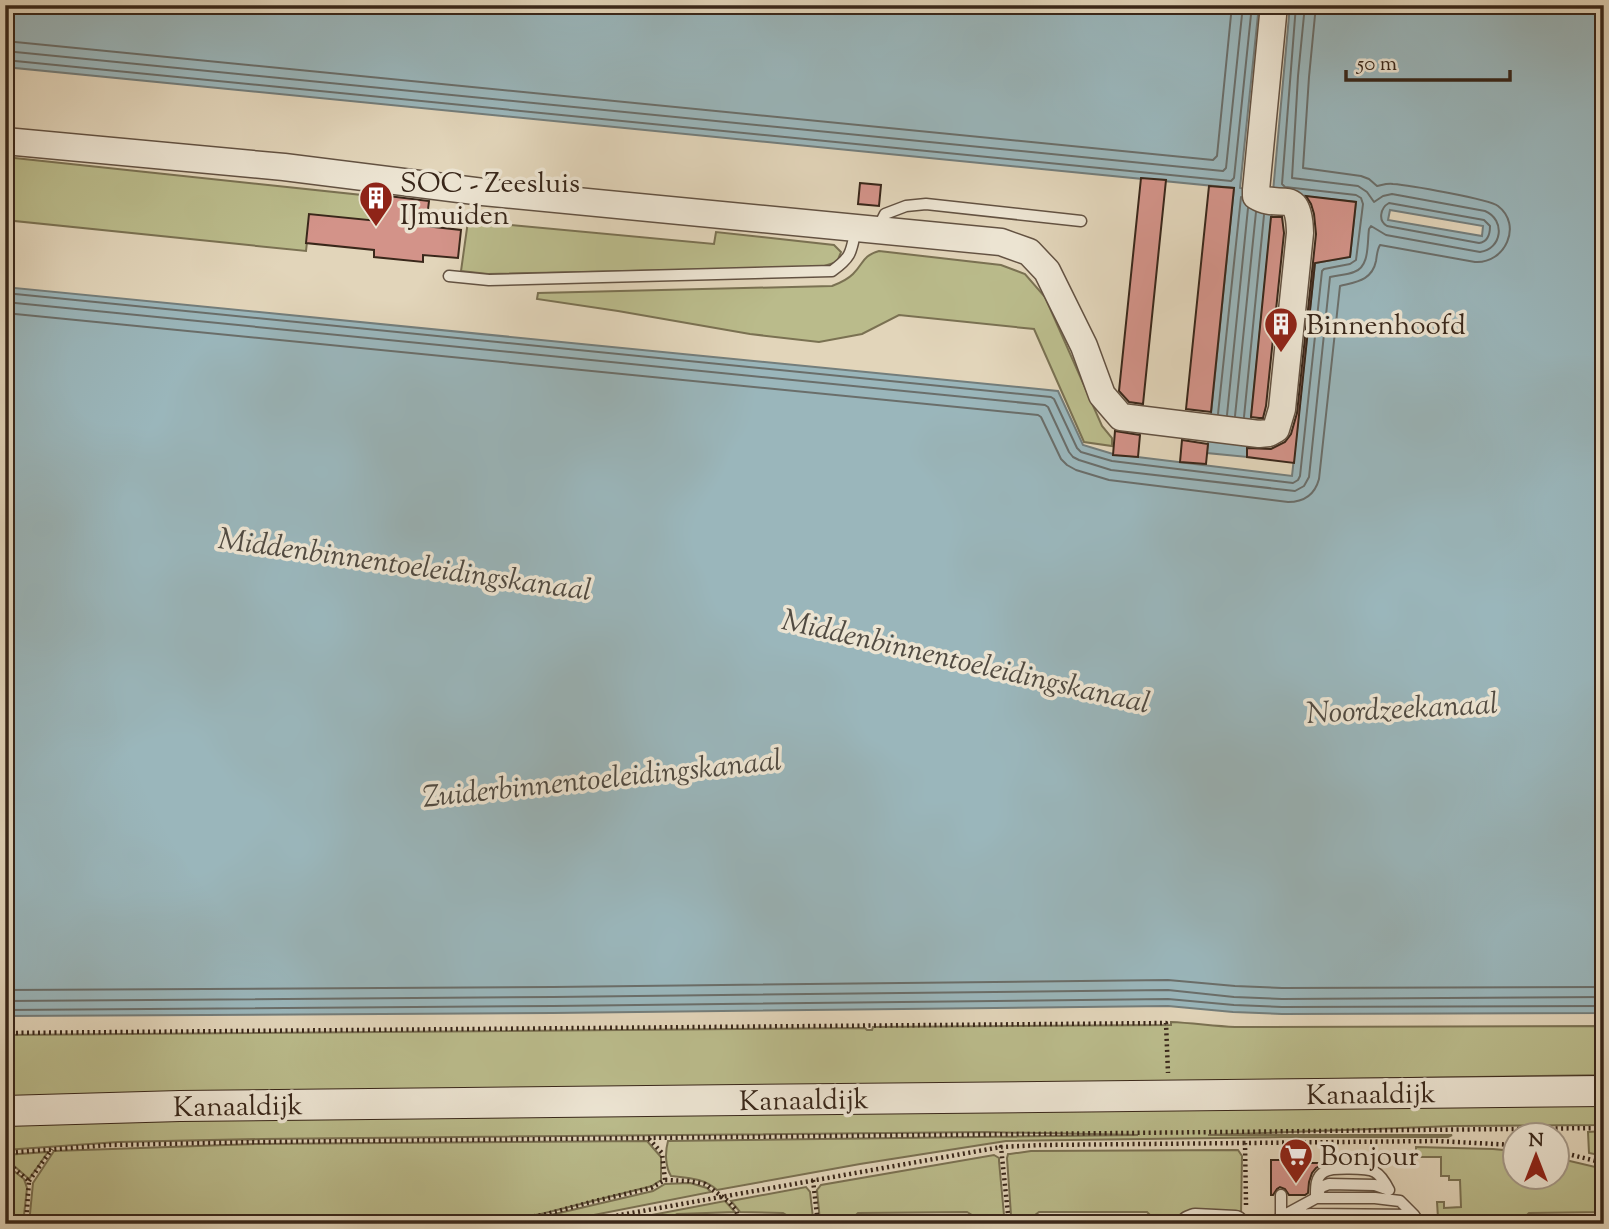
<svg xmlns="http://www.w3.org/2000/svg" width="1609" height="1229" font-family="'Sorts Mill Goudy',serif">
<rect width="100%" height="100%" fill="#e2d5ba"/>
<filter id="stains"><feTurbulence type="fractalNoise" baseFrequency=".00286" numOctaves="4"/><feColorMatrix values="0 0 0 0 .2 0 0 0 0 .09 0 0 0 0 .02 0 0 0 .5 -.17"/></filter>
<radialGradient id="worn" r=".72"><stop offset=".6" stop-color="#630" stop-opacity="0"/><stop offset="1" stop-color="#630" stop-opacity=".3"/></radialGradient>
<!-- green -->
<path fill="#babb8b" stroke="#7a7152" stroke-width="2" d="M5 157 390 198 389 208 378 207 376 222 310 215 306 251 5 220Z
M468 221 714 244 716 232 834 245 841 252 837 262 821 267 488 274 461 271Z
M879 251 1001 265 1025 274 1045 297 1102 426 1112 438V446L1084 442 1034 329 899 315 862 334 819 342 750 334 618 311 537 299 538 293 832 286C840 283 847 280 853 274 864 263 862 256 879 251Z
M1171 1022C1193 1023 1213 1026 1235 1027L1604 1026V1075L5 1099V1035L865 1028 867 1030H872L873 1027 1171 1025Z
M1604 1102V1125L1454 1126 1208 1135H1452L1448 1137H1283L1006 1141 860 1164 717 1190C704 1178 688 1178 671 1176 665 1166 665 1152 668 1141L1138 1135 986 1132 262 1139 118 1142 5 1150V1124L105 1119Z
M1604 1131V1156L1589 1153 1588 1132Z
M647 1141 661 1157V1180L652 1186 541 1214 511 1219 475 1224H29L33 1183 54 1151 256 1144Z
M1416 1147 1493 1149 1514 1151V1176H1556L1557 1158 1604 1169V1212L1529 1213 1520 1222H1444L1438 1218 1437 1202H1444V1208L1461 1207 1460 1180H1449V1176H1441V1157H1416Z
M1238 1150 1242 1156 1241 1215 1194 1214 1156 1221 1147 1212H1039L1035 1215H1011L1007 1158 1008 1154H1010L1031 1151Z
M48 1152 29 1179 5 1158V1155Z
M994 1155 999 1158V1161L1004 1215H972L967 1212 858 1213 853 1218H828V1221H820L817 1190 821 1185Z
M5 1164 24 1179 27 1188 23 1224H5Z
M690 1183 707 1188 711 1192 548 1224H505L525 1221 653 1191 665 1184Z
M806 1187 810 1192 813 1218H791L783 1213 740 1212 731 1201Z
M725 1201 735 1212 677 1214 672 1217 627 1224 626 1222 631 1219Z"/>
<!-- water -->
<path fill="#9ab6bb" stroke="#737d7b" stroke-width="2" fill-rule="evenodd" d="M5 5H1259L1240 188 1273 192 1290 5H1604V1013L1282 1014 1233 1012 1168 1006 553 1013 5 1016V287L1058 391 1083 445 1113 454 1292 476 1315 263 1350 257 1356 202 1274 193 1247 457 1207 453 1234 188 5 67ZM1390 210 1483 226 1482 236 1388 220Z"/>
<g fill="none" stroke-linecap="round" stroke-linejoin="round">
<!-- shore -->
<path stroke="#6a6e6a" stroke-width="2" d="M5 41 1213 160 1217 156 1232 5
M5 51 1223 171 1226 168 1243 5
M5 60 1231 181 1234 178 1252 5
M1389 203 1484 220 1490 226C1490 234 1488 242 1479 243L1387 226C1378 221 1380 208 1389 203Z
M5 293 1051 397 1054 399 1077 448 1081 452 1112 461 1293 483 1298 480 1300 476 1322 271 1324 269 1350 264 1356 260 1363 204 1361 198 1356 195 1285 187 1282 184 1296 5
M5 302 1045 405 1048 407 1069 452 1073 457 1079 460 1111 470 1295 491 1304 486 1309 477 1330 277C1338 275 1347 275 1354 272 1370 267 1367 243 1369 229L1371 226 1386 235 1480 252C1502 249 1506 220 1485 211L1392 194 1383 196 1374 202 1367 192 1358 186 1292 178 1298 76 1305 5
M5 313 1038 415 1041 417 1061 459 1067 465 1076 470 1109 480 1288 502C1304 502 1315 494 1319 479L1340 286C1355 282 1372 281 1376 261 1377 255 1377 250 1380 245L1475 262C1505 264 1523 225 1498 206 1489 199 1408 185 1393 184 1388 183 1382 185 1377 186L1369 179 1361 176 1303 168 1309 77 1316 5
M1218 414 1241 197
M1227 415 1248 208
M1235 416 1256 212
M1244 417 1264 215
M5 990 553 987 1168 980 1235 986 1282 988 1604 987
M5 1001 553 997 1168 990 1234 997 1282 999 1604 997
M5 1010 553 1006 1168 999 1234 1005 1282 1007 1604 1006"/>
</g>
<!-- building -->
<path fill="#d39389" stroke="#39271a" stroke-width="2" d="M1141 178 1166 180 1143 404 1129 402 1119 391Z
M860 183 881 185 879 206 858 204Z
M1209 186 1234 188 1211 412 1186 409Z
M380 195 429 201 426 226 461 230 458 258 423 255V262L374 257V250L306 243 309 214 378 221Z
M1306 196 1356 202 1350 257 1315 263 1294 463 1247 457V448L1271 449 1285 442 1291 434 1297 413 1316 234 1314 214 1311 204Z
M1271 217H1282L1284 233 1266 406 1263 418H1259L1251 417Z
M1115 431 1140 435 1138 457 1113 455Z
M1182 440 1208 444 1206 464 1180 462Z
M1271 1160H1305V1163H1325L1316 1168 1312 1173 1309 1182 1308 1193 1305 1195H1289L1285 1189 1280 1187 1277 1189 1273 1195H1271Z"/>
<g fill="none" stroke-linecap="round" stroke-linejoin="round">
<!-- service casing -->
<g stroke="#635242" stroke-width="13">
<path id="service" d="M877 230 885 214 906 206 926 204 1081 221
M449 276 489 280 832 271C853 256 851 251 856 228
M1281 1195V1217L1316 1198H1375L1400 1201 1414 1215
M1317 1196 1321 1187 1329 1184 1375 1185 1389 1190
M1316 1198C1316 1189 1315 1177 1324 1172 1331 1167 1368 1168 1375 1172 1382 1176 1386 1184 1389 1190
M1271 1224 1281 1217 1311 1214 1414 1215 1420 1224"/>
</g>
<!-- tertiary casing -->
<g stroke="#635242" stroke-width="29">
<path id="tertiary" d="M5 141 284 167 483 192 1001 242 1029 252 1047 271 1084 346 1102 395 1121 417 1259 434 1269 433 1276 429 1282 409 1300 233C1299 184 1280 211 1256 196V190L1274 5
M1190 1224 1195 1222 1235 1224"/>
</g>
<!-- secondary casing -->
<g stroke="#39271a" stroke-width="32">
<path id="secondary" d="M5 1111 180 1106 1604 1091"/>
</g>
<!-- path -->
<path stroke="#39271a" stroke-width="4.5" stroke-dasharray="2 3.5" stroke-linecap="butt" d="M5 1033 1166 1023 1168 1073
M649 1139 662 1153 665 1180
M1556 1151 1604 1163
M5 1153 110 1145 259 1142 1604 1128
M5 1161 29 1181 26 1224
M813 1180 818 1224
M29 1181 52 1149
M1246 1205 1245 1143 1437 1141 1514 1145
M490 1224 547 1214 591 1202 651 1188 665 1180 689 1181 705 1184 728 1201 736 1210 740 1224
M579 1224 620 1215
M622 1224 620 1215 1001 1147
M1009 1224 1001 1147 1041 1145 1245 1143"/>
<!-- service -->
<use href="#service" stroke="#ece4d2" stroke-width="10"/>
<!-- tertiary -->
<use href="#tertiary" stroke="#ece4d2" stroke-width="26"/>
<!-- secondary -->
<use href="#secondary" stroke="#ece4d2" stroke-width="30"/>
</g>
<!-- icons -->
<defs>
<g id="building-pin" transform="scale(1.75)"><path d="M0 17L-7.5 6A9.5 9.5 0 1 1 7.5 6Z" fill="#8f2418" stroke="#ece4d2"/><path d="M-4-6H4V6H1V3H-1V6H-4ZM-2.5-4.3h1.7v1.8h-1.7ZM.8-4.3h1.7v1.8H.8ZM-2.5-1h1.7V.8h-1.7ZM.8-1h1.7V.8H.8Z" fill="#fff"/></g>
<g id="supermarket-pin" transform="scale(1.75)"><path d="M0 17L-7.5 6A9.5 9.5 0 1 1 7.5 6Z" fill="#8f2418" stroke="#ece4d2"/><path d="M-6-5.5h2.5l.6 2H6L4.5 2H-2.5L-4.4-4H-6ZM-1.5 3.2a1.3 1.3 0 1 0 .1 0ZM3 3.2a1.3 1.3 0 1 0 .1 0Z" fill="#fff"/></g>
</defs>
<g fill-rule="evenodd">
<use href="#building-pin" x="376" y="198"/>
<use href="#building-pin" x="1281" y="324"/>
<use href="#supermarket-pin" x="1296" y="1155"/>
</g>
<g text-anchor="middle" stroke-width="7" stroke-linejoin="round" paint-order="stroke">
<!-- poi labels -->
<g font-size="28" fill="#39271a" stroke="#ece4d2" text-anchor="start">
<text x="400" y="192">SOC - Zeesluis<tspan x="400" dy="32">IJmuiden</tspan></text>
<text x="1306" y="334">Binnenhoofd</text>
<text x="1320" y="1165">Bonjour</text>
</g>
<!-- street labels -->
<g font-size="28" fill="#39271a" stroke="#ece4d2">
<text transform="translate(1371 1093) rotate(-1)" y="10">Kanaaldijk</text>
<text transform="translate(804 1099) rotate(-1)" y="10">Kanaaldijk</text>
<text transform="translate(238 1105) rotate(-1)" y="10">Kanaaldijk</text>
</g>
<!-- water labels -->
<g font-size="30" font-style="italic" fill="#514b42" stroke="#ece4d2">
<text transform="translate(405 564) rotate(8)" y="10">Middenbinnentoeleidingskanaal</text>
<text transform="translate(966 661) rotate(13)" y="10">Middenbinnentoeleidingskanaal</text>
<text transform="translate(1402 708) rotate(-3)" y="10">Noordzeekanaal</text>
<text transform="translate(602 778) rotate(-6)" y="10">Zuiderbinnentoeleidingskanaal</text>
</g>
</g>
<!-- margin -->
<rect width="1609" height="1229" fill="none" stroke="#e2d5ba" stroke-width="28"/>
<rect x="7" y="7" width="1595" height="1215" fill="none" stroke="#39271a" stroke-width="3.5"/>
<rect x="14" y="14" width="1581" height="1201" fill="none" stroke="#39271a" stroke-width="2"/>
<!-- north arrow -->
<g transform="translate(1536 1156)"><circle r="33" fill="#ece4d2" stroke="#a49888" stroke-width="2"/>
<path d="M0-5L12 26L0 18L-12 26Z" fill="#8f2418"/>
<text y="-10" font-size="19" font-weight="bold" text-anchor="middle" fill="#39271a">N</text>
</g>
<!-- scale -->
<path d="M1346 70v10h164v-10" fill="none" stroke="#39271a" stroke-width="3.5"/>
<text x="1357" y="70" font-size="21" fill="#39271a" stroke="#ece4d2" stroke-width="5" paint-order="stroke">50 m</text>
<rect width="100%" height="100%" filter="url(#stains)"/>
<rect width="100%" height="100%" fill="url(#worn)"/>
</svg>
